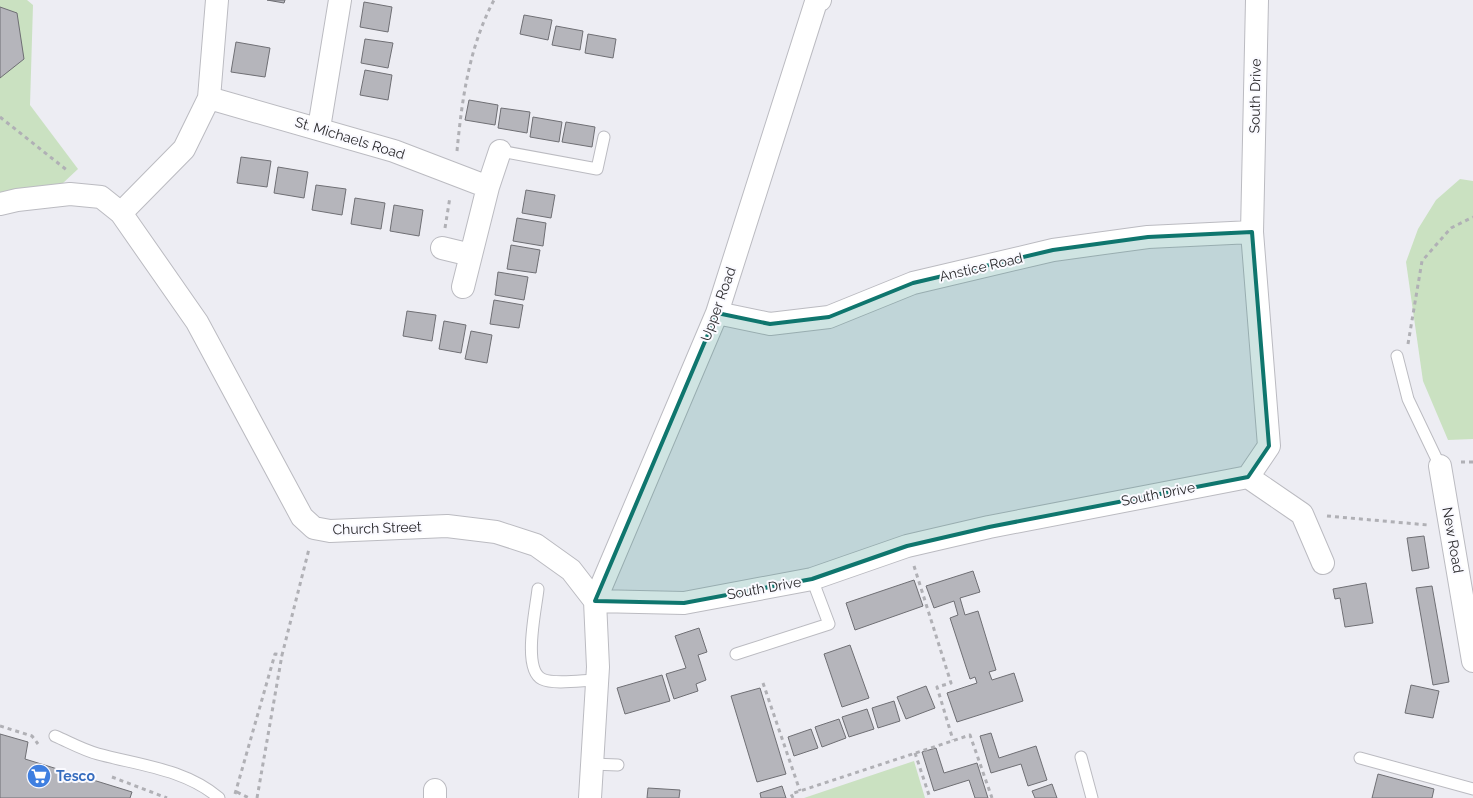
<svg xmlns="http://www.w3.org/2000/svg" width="1473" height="798" font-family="Raleway,sans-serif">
<rect width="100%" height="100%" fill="#ededf3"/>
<!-- green -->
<path fill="#cae1c1" d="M0 0H27L33 5 30 105 78 169 63 183 0 193Z
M1460 179 1473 181V439L1448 440 1423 381 1406 262 1418 229 1436 200Z
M914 761 925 798H804Z"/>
<!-- building -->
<path fill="#b5b5bb" stroke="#6f6f74" d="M267 0H285L284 3Z
M364 2 392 7 388 32 360 27Z
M0 7 17 13 24 59 0 78Z
M524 15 552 20 548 40 520 34Z
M556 26 583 31 580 50 552 45Z
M588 34 616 39 613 58 585 53Z
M365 39 393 43 388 68 361 63Z
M236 42 270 48 265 77 231 72Z
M365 70 392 75 388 100 360 95Z
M469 100 498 105 495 125 465 120Z
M501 108 530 112 527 133 498 128Z
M533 117 562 122 559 142 530 137Z
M566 122 595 127 592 147 562 142Z
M241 157 271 161 267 187 237 183Z
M278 167 308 172 304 198 274 193Z
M316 185 346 189 342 215 312 210Z
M526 190 555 195 551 218 522 213Z
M355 198 385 203 381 229 351 224Z
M394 205 423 210 419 236 390 231Z
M517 218 546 223 543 246 513 241Z
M511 245 540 250 536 273 507 269Z
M498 272 528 277 524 300 495 295Z
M494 300 523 305 519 328 490 324Z
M407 311 436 315 432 341 403 336Z
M444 321 466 325 461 353 439 349Z
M471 331 492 335 487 363 465 359Z
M1424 536 1429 568 1412 571 1407 538Z
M973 571 980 592 960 598 965 615 978 611 996 670 989 672 992 680 1014 673 1023 701 957 722 947 693 977 683 975 677 970 679 950 618 958 615 954 601 934 608 926 586Z
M914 580 923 606 855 630 846 603Z
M1366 583 1373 623 1345 627 1340 598 1335 599 1333 589Z
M1432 586 1449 682 1433 685 1416 588Z
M699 628 707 652 698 655 706 680 696 684 698 691 674 699 666 674 686 668 675 636Z
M850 645 869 698 842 707 824 654Z
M662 675 670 701 625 714 617 688Z
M1411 685 1439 691 1433 718 1405 713Z
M926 686 935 708 906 719 897 697Z
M760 688 786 774 757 782 731 696Z
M894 701 900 721 878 728 872 708Z
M867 709 874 729 849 737 842 717Z
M839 719 846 738 822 747 815 727Z
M811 729 818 748 794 756 788 737Z
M991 733 999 758 1036 746 1047 780 1028 786 1021 764 991 773 980 736Z
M0 734 28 742 25 759 132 792 130 798H0Z
M936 748 944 773 977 763 988 798H975L969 780 934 791 922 752Z
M1378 774 1434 789 1432 798H1372Z
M1052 784 1057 798H1035L1032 791Z
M782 786 786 798H761L760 793Z
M648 788 680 790 679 798H647Z"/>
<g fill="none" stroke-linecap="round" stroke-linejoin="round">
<!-- service casing -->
<g stroke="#bbbbc1" stroke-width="13">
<path id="service" d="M500 151 597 169 604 137
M1397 356 1408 399 1440 466
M538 589C536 609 522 669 542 679 554 685 584 680 597 680
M736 654 829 624 812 579
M55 736C69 742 83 750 98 754 139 765 185 769 219 798
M1081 757 1092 798
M1360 758 1473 789
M592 764 618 765"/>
</g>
<!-- minor casing -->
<g stroke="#bbbbc1" stroke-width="24">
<path id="minor" d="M820 0 816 2 717 313 595 601 684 603 812 579 907 546 989 527 1248 477 1269 446 1252 232 1257 0
M209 98 394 151 488 187
M319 128 340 0
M0 204 17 200 70 194 101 197 121 213 197 322 302 517 314 528 330 531 447 526 496 532 536 545 571 570 595 601 598 667 590 798
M121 213 184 149 209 98 217 0
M442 248 471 255
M463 287 488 187 500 151
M717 313 770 324 829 317 913 283 1053 250 1148 237 1252 232
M1440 466 1473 661
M1248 477 1302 514 1323 563
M435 798V790"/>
</g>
<!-- path -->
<path stroke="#b0b0b5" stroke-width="3" stroke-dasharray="4 4" stroke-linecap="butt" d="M0 117 68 171
M457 151C462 99 469 47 494 0
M445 228 450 197
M1408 344 1422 261 1451 228 1473 217
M1461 462H1473
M1327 516 1428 525
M914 566 951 683 937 687 953 740
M763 683 800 791
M0 726 32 736 38 744
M915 753 930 798
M112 777 167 798
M237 792 249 798
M235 794 275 654 282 655 309 549
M257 798 282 655
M793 798 791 794 970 735 992 798"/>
<!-- service -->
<use href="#service" stroke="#fff" stroke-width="11"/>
<!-- minor -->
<use href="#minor" stroke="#fff" stroke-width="22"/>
</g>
<!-- marked area -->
<path fill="#0f766e" fill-opacity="0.2" stroke="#0f766e" stroke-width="4" stroke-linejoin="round" d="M1252 232 1269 446 1248 477 989 527 907 546 812 579 684 603 595 601 717 313 770 324 829 317 913 283 1053 250 1148 237Z"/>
<!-- icons -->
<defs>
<g id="supermarket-disc" transform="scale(1.25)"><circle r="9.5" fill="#3f7fe0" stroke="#fafaff"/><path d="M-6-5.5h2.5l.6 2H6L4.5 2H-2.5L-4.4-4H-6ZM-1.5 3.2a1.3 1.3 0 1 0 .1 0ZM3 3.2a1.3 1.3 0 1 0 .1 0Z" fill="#fff"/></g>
</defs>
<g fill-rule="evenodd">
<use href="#supermarket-disc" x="39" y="776"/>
</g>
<g text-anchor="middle" stroke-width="4" stroke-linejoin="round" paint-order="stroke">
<!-- street labels -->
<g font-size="14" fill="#2b2a2d" stroke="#fafaff">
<text transform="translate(1255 96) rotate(-89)" y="5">South Drive</text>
<text transform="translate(350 138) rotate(17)" y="5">St. Michaels Road</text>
<text transform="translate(981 267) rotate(-13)" y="5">Anstice Road</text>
<text transform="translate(718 304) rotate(-70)" y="5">Upper Road</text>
<text transform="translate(1158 494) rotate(-11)" y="5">South Drive</text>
<text transform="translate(377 528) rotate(-2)" y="5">Church Street</text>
<text transform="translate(1453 540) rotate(80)" y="5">New Road</text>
<text transform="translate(764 588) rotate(-10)" y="5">South Drive</text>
</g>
<!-- shop labels -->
<g font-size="14" font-weight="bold" fill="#366cbe" stroke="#fafaff" text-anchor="start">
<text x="56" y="781">Tesco</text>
</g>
</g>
</svg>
